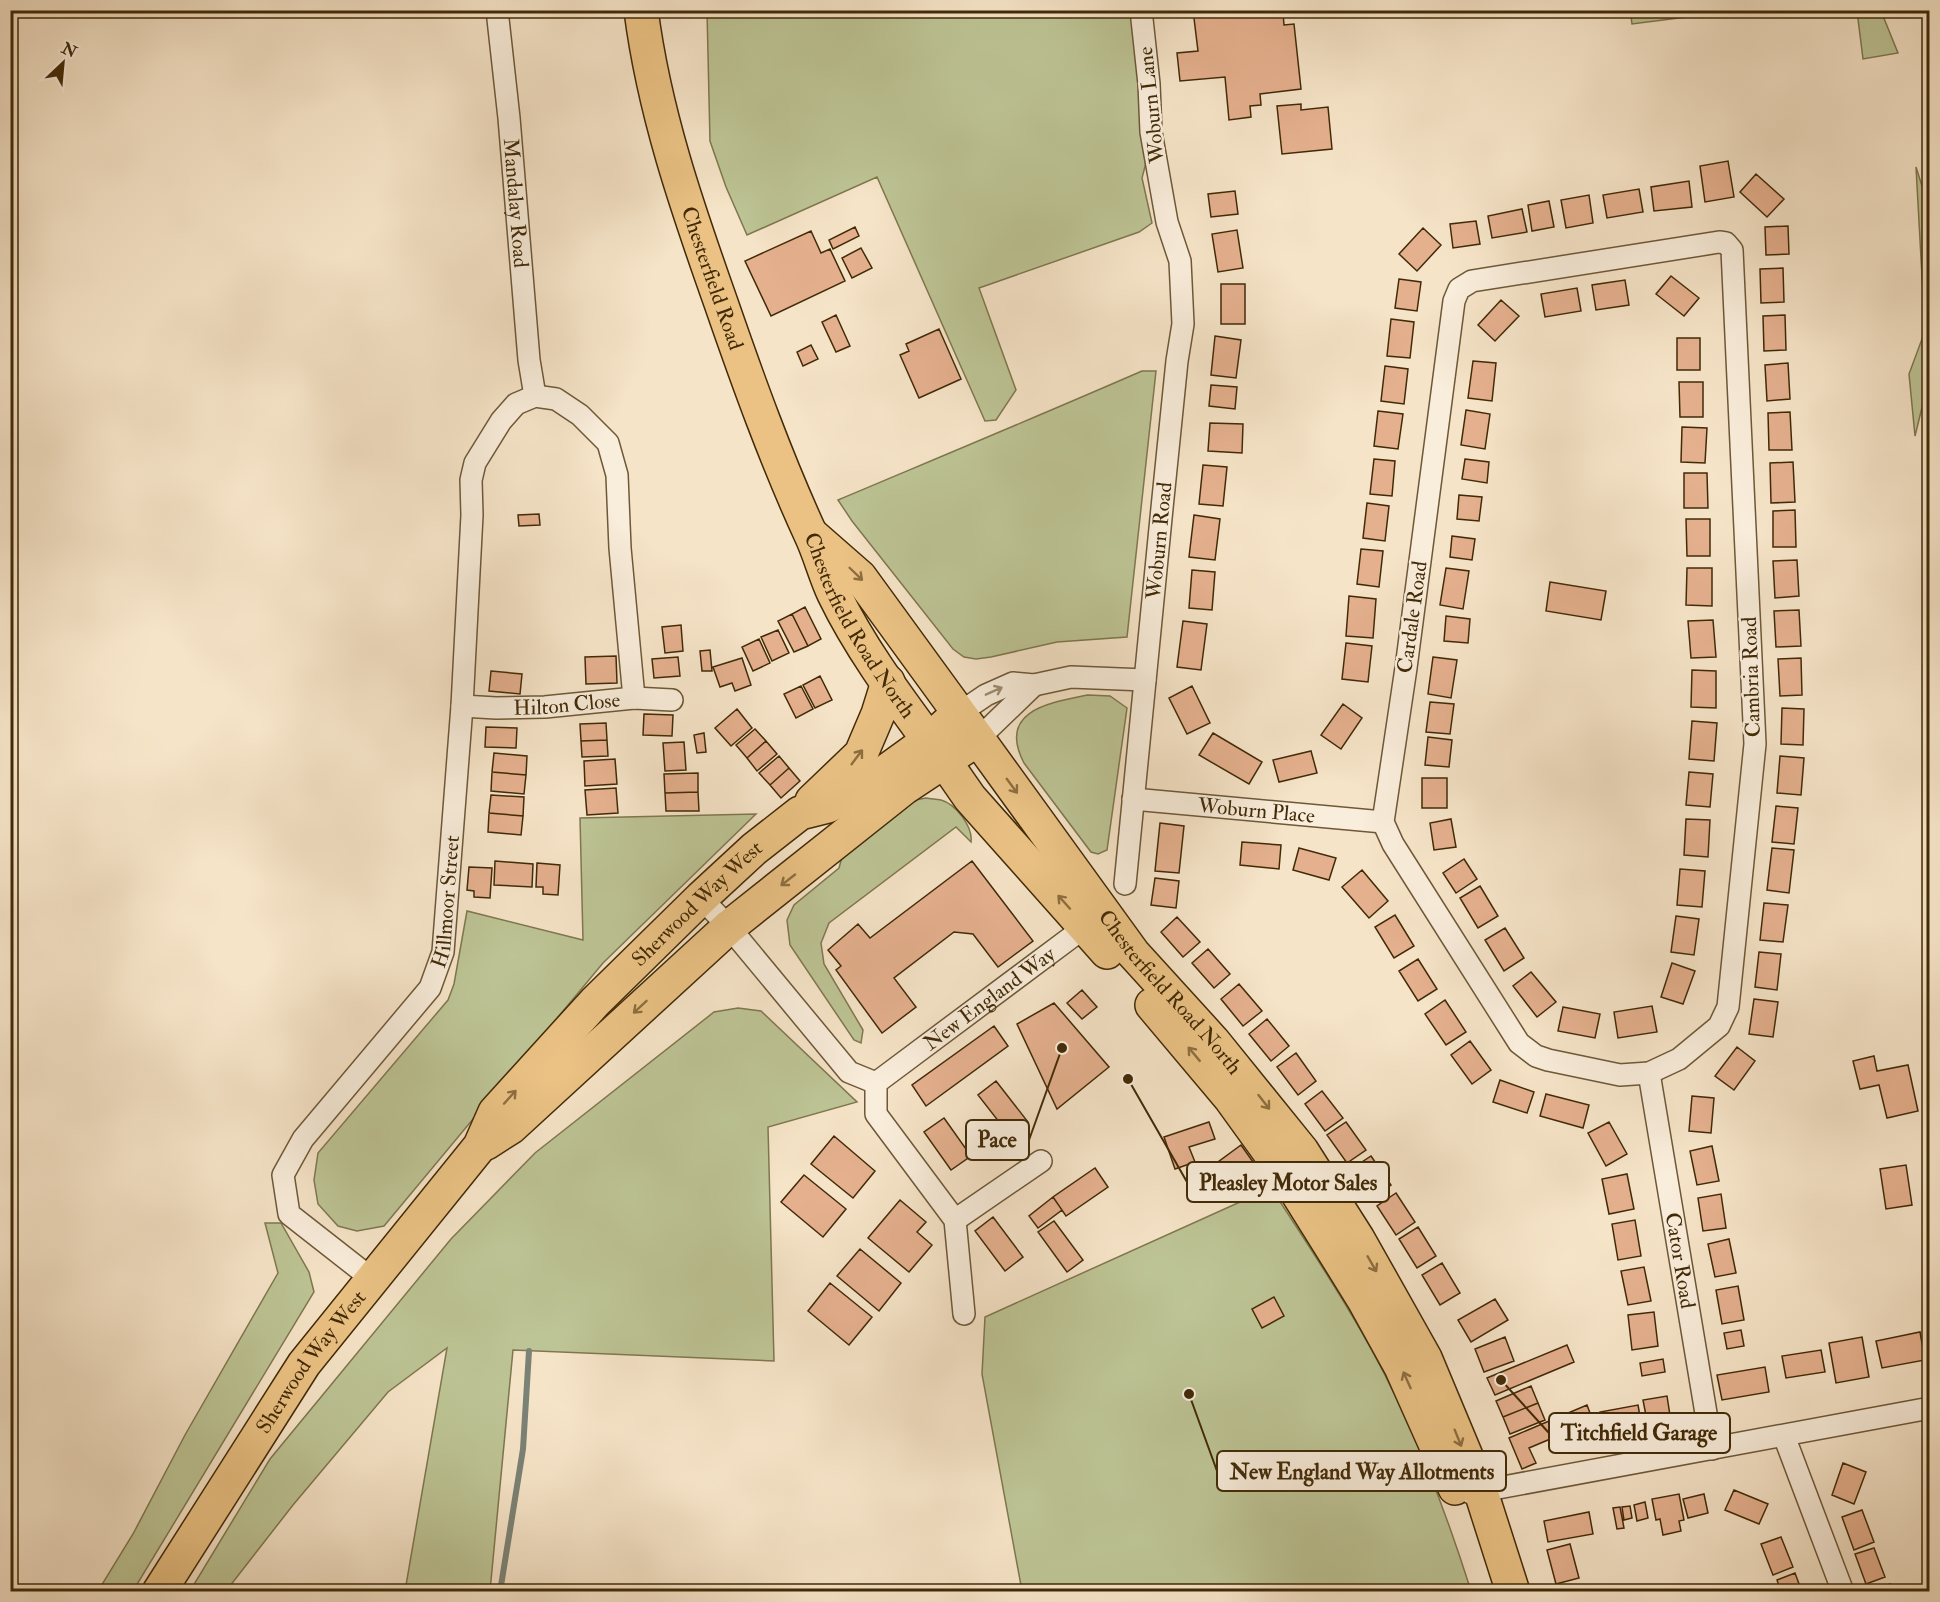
<svg xmlns="http://www.w3.org/2000/svg" width="1940" height="1602" font-family="'IM FELL Double Pica',serif">
<rect width="100%" height="100%" fill="#f6e4c8"/>
<filter id="stains"><feTurbulence type="fractalNoise" baseFrequency=".00333" numOctaves="4"/><feColorMatrix values="0 0 0 0 .2 0 0 0 0 .09 0 0 0 0 .02 0 0 0 .5 -.17"/></filter>
<radialGradient id="worn" r=".72"><stop offset=".6" stop-color="#630" stop-opacity="0"/><stop offset="1" stop-color="#630" stop-opacity=".3"/></radialGradient>
<!-- green -->
<path fill="#bdc495" stroke="#7f774e" stroke-width="1.5" d="M1630 10H1734V11L1632 24Z
M707 11H1131L1148 155 1142 178 1152 223 1139 232 979 288 1016 390 996 420 985 421 877 177 747 235 726 187 710 141Z
M1857 11H1881L1898 53 1863 59Z
M1916 167 1929 208 1930 364 1928 383 1915 436 1909 374 1925 331Z
M1142 371H1156L1127 637 1057 642 991 657 976 659 964 657 953 649 852 521 838 500C940 457 1041 415 1142 371Z
M1088 695 1110 696 1127 708 1107 850 1098 854 1091 852 1024 763C997 711 1048 703 1088 695Z
M926 798C931 799 936 799 941 800 956 804 973 827 971 842L956 827 829 923 821 943 824 964 863 1030 861 1043 854 1040 790 945 787 920 794 905 839 868 842 857 915 800Z
M756 814 603 963 384 1226 357 1231 338 1226 318 1204 314 1180 318 1153 448 1000 454 984 467 911 583 940 580 818Z
M738 1008 761 1011 857 1102 768 1127 774 1361 513 1350 490 1591H405L447 1348 388 1392 293 1505 226 1591H190L270 1459 451 1239 535 1153 714 1012Z
M1271 1188C1302 1235 1333 1282 1361 1331 1408 1412 1443 1502 1471 1591H1022L982 1374 985 1317Z
M265 1223H281L309 1272 314 1292 133 1591H98L133 1534 185 1435 278 1273Z"/>
<g fill="none" stroke-linecap="round" stroke-linejoin="round">
<!-- stream -->
<path stroke="#7b8276" stroke-width="6" d="M500 1592 523 1449 529 1351"/>
</g>
<!-- building -->
<path fill="#e5b08e" stroke="#412a07" stroke-width="1.5" d="M1193 10H1269V14L1283 13 1284 25 1294 24 1301 89 1260 94 1261 105 1250 106 1251 117 1229 120 1225 77 1180 81 1177 53 1198 51Z
M1301 104V110L1328 107 1332 149 1282 154 1277 106Z
M1728 161 1734 197 1705 202 1700 166Z
M1756 174 1784 199 1767 217 1740 192Z
M1689 181 1692 207 1654 211 1651 187Z
M1639 189 1643 212 1607 218 1603 195Z
M1235 191 1238 214 1211 217 1208 194Z
M1589 195 1593 223 1566 228 1561 200Z
M1549 201 1554 227 1532 231 1528 205Z
M1522 209 1527 232 1492 238 1488 216Z
M1476 221 1480 244 1453 248 1450 224Z
M1788 226 1789 254 1766 255 1765 227Z
M855 227 859 236 833 249 829 240Z
M1423 228 1441 245 1417 271 1399 254Z
M1237 230 1243 268 1218 272 1212 234Z
M811 231 821 253 830 249 845 281 771 316 745 261Z
M861 248 872 268 852 278 842 258Z
M1783 268 1784 302 1761 303 1760 269Z
M1671 276 1699 298 1684 316 1656 294Z
M1399 279 1421 282 1417 311 1395 308Z
M1625 280 1629 305 1596 310 1592 285Z
M1221 284H1245V324H1221Z
M1577 288 1581 311 1545 317 1541 294Z
M1501 300 1519 316 1495 341 1478 325Z
M836 315 850 346 836 352 822 322Z
M1785 315 1786 350 1764 351 1763 316Z
M1391 319 1414 322 1410 358 1387 356Z
M939 329 961 379 919 398 900 355 909 351 906 344Z
M1215 336 1241 340 1236 378 1211 375Z
M1677 338H1700V370H1677Z
M811 345 818 359 803 366 797 352Z
M1473 361 1496 363 1492 401 1468 398Z
M1788 363 1790 399 1767 401 1765 365Z
M1385 366 1408 369 1404 404 1381 401Z
M1679 382H1703V417H1680Z
M1211 385 1237 387 1235 409 1209 406Z
M1466 410 1490 414 1485 449 1461 445Z
M1378 411 1403 414 1398 449 1374 446Z
M1790 412 1792 450H1769L1768 413Z
M1210 423 1243 424 1242 453 1208 451Z
M1682 427 1707 428 1705 463 1681 462Z
M1374 459 1395 461 1392 496 1370 494Z
M1465 459 1489 462 1487 483 1462 479Z
M1793 462 1795 502 1771 503 1770 463Z
M1203 465 1227 467 1223 506 1199 504Z
M1684 473H1707L1708 508H1684Z
M1459 495 1482 497 1479 521 1457 519Z
M1367 503 1389 506 1385 541 1363 538Z
M1795 510 1796 547H1773V511Z
M539 514 540 525 519 526 518 515Z
M1194 515 1220 519 1215 560 1189 557Z
M1686 519H1710V556H1687Z
M1452 536 1475 539 1472 560 1450 557Z
M1361 549 1383 551 1379 587 1357 584Z
M1797 560 1799 596 1775 598 1773 561Z
M1446 568 1469 571 1463 609 1440 605Z
M1687 568H1712V606L1686 605Z
M1192 570 1215 572 1212 610 1189 608Z
M1550 582 1606 591 1601 620 1546 611Z
M1349 596 1376 599 1373 638 1346 636Z
M805 607 821 639 808 646 792 614Z
M1799 610 1801 646 1776 647 1774 611Z
M792 614 808 646 794 652 778 621Z
M1446 616 1470 619 1468 643 1444 641Z
M1713 620 1716 657 1691 658 1688 621Z
M1183 621 1207 624 1201 670 1177 667Z
M681 625 683 651 665 653 662 627Z
M778 630 789 653 772 661 761 637Z
M759 639 770 663 753 671 742 647Z
M1346 643 1372 646 1368 682 1342 679Z
M710 650 712 671H702L700 651Z
M616 656 617 683 586 684 585 657Z
M678 657 680 676 654 678 652 659Z
M1433 657 1457 660 1451 698 1428 694Z
M742 658 751 685 735 691 732 683 720 687 713 667Z
M1801 658 1802 695 1780 696 1778 659Z
M1692 670 1716 671V708L1691 707Z
M491 671 522 674 520 694 489 691Z
M820 676 832 700 815 708 803 685Z
M801 686 813 709 796 718 784 694Z
M1192 686 1210 723 1187 734 1169 698Z
M1430 702 1454 704 1450 734 1426 732Z
M1343 704 1362 718 1341 749 1321 735Z
M1782 708 1804 709 1803 745 1781 744Z
M737 709 752 728 731 746 715 728Z
M644 714 673 715 672 736 643 735Z
M1692 721 1717 723 1714 761 1689 759Z
M606 723 607 740 581 741 580 724Z
M486 727 517 728 516 748 485 747Z
M755 729 766 741 747 758 736 745Z
M704 733 706 752 697 753 694 735Z
M1213 733 1262 762 1249 784 1199 755Z
M1428 737 1452 740 1449 767 1425 765Z
M607 740 608 756 582 757 581 741Z
M766 741 777 754 757 771 747 758Z
M684 742 686 770 665 771 663 743Z
M1311 751 1317 773 1279 782 1273 760Z
M494 753 527 756 526 775 492 772Z
M779 756 789 768 770 785 759 773Z
M1780 756 1804 758 1801 795 1777 793Z
M615 759 617 784 585 786 584 761Z
M789 768 800 781 781 798 770 785Z
M492 772 526 775 524 794 491 791Z
M1689 772 1713 774 1710 807 1686 805Z
M698 773V792L665 793 664 774Z
M1422 778H1447V808H1422Z
M616 788 618 813 587 815 585 790Z
M698 792 699 811H666L665 793Z
M491 795 524 797 523 816 489 813Z
M1776 806 1798 808 1794 844 1772 842Z
M489 813 523 816 521 835 488 832Z
M1451 819 1456 847 1434 850 1430 823Z
M1686 819 1710 820 1708 857 1684 855Z
M1160 823 1184 826 1179 873 1155 871Z
M1242 842 1281 845 1279 869 1240 865Z
M1299 848 1336 858 1329 880 1293 870Z
M1772 848 1794 850 1789 893 1767 890Z
M1464 859 1477 879 1456 893 1443 873Z
M495 861 533 864 532 887 494 885Z
M972 861 1033 941 998 967 973 934 954 932 894 978 916 1007 882 1033 836 970 841 966 828 950 858 924 870 938Z
M537 863 560 865 558 895 543 894V887H536Z
M469 867 492 868 490 898 474 897V891L467 890Z
M1680 869 1705 871 1702 907 1677 905Z
M1362 870 1388 901 1369 918 1342 887Z
M1155 878 1179 881 1176 908 1151 905Z
M1480 886 1498 916 1478 928 1460 898Z
M1764 903 1788 905 1783 942 1760 940Z
M1395 915 1414 946 1394 958 1375 927Z
M1676 916 1699 919 1694 955 1671 952Z
M1177 917 1200 942 1183 957 1161 932Z
M1505 928 1524 958 1504 971 1485 940Z
M1208 949 1230 974 1214 988 1192 963Z
M1759 952 1781 954 1777 990 1755 987Z
M1418 959 1437 989 1418 1001 1399 971Z
M1672 963 1695 971 1683 1004 1661 997Z
M1531 972 1556 1002 1537 1017 1513 986Z
M1239 984 1262 1011 1243 1026 1221 999Z
M1082 990 1097 1007 1082 1019 1067 1003Z
M1754 999 1778 1002 1773 1037 1749 1034Z
M1445 1000 1466 1032 1446 1045 1425 1014Z
M1054 1003 1109 1067 1057 1109 1017 1024Z
M1652 1006 1657 1032 1618 1038 1614 1012Z
M1563 1007 1600 1014 1595 1038 1558 1031Z
M1267 1019 1289 1046 1271 1061 1249 1034Z
M994 1026 1008 1046 926 1106 912 1085Z
M1470 1041 1491 1070 1472 1084 1451 1055Z
M1737 1047 1755 1061 1734 1090 1715 1076Z
M1296 1053 1316 1081 1298 1095 1277 1067Z
M1874 1056 1877 1071 1908 1065 1918 1111 1887 1118 1879 1085 1860 1089 1853 1061Z
M1500 1080 1534 1092 1527 1113 1493 1102Z
M996 1081 1028 1122 1010 1136 978 1095Z
M1322 1091 1343 1118 1325 1131 1305 1104Z
M1546 1094 1589 1105 1583 1128 1540 1116Z
M1692 1096 1714 1098 1711 1133 1689 1131Z
M944 1118 971 1156 951 1170 924 1132Z
M1209 1122 1215 1139 1189 1147 1195 1162 1175 1169 1164 1137Z
M1346 1122 1366 1150 1347 1163 1327 1135Z
M1609 1122 1627 1154 1606 1166 1588 1133Z
M834 1136 875 1171 853 1198 811 1164Z
M1241 1145 1263 1176 1241 1192 1218 1162Z
M1712 1146 1719 1181 1697 1185 1690 1151Z
M1371 1156 1391 1185 1373 1198 1353 1168Z
M1906 1165 1912 1205 1886 1209 1880 1169Z
M1095 1168 1108 1187 1066 1216 1053 1197Z
M1627 1174 1634 1209 1609 1214 1602 1179Z
M804 1175 846 1209 823 1237 781 1202Z
M1396 1193 1415 1222 1396 1235 1377 1206Z
M1721 1194 1726 1228 1703 1231 1698 1198Z
M1053 1197 1062 1210 1038 1228 1029 1216Z
M900 1200 926 1222 917 1232 932 1245 909 1272 868 1238Z
M993 1217 1023 1257 1005 1271 975 1231Z
M1635 1220 1641 1256 1618 1260 1612 1224Z
M1054 1221 1083 1260 1067 1272 1038 1232Z
M1418 1227 1436 1256 1417 1268 1399 1239Z
M1729 1239 1736 1273 1715 1277 1708 1244Z
M860 1249 901 1283 879 1311 837 1276Z
M1442 1263 1460 1293 1440 1305 1422 1275Z
M1644 1267 1651 1301 1628 1305 1621 1271Z
M830 1283 872 1317 849 1345 808 1311Z
M1738 1286 1744 1320 1722 1324 1716 1290Z
M1274 1297 1284 1316 1262 1328 1252 1309Z
M1495 1299 1508 1320 1471 1342 1458 1320Z
M1654 1312 1658 1346 1632 1350 1628 1315Z
M1741 1330 1744 1346 1727 1349 1724 1333Z
M1920 1332 1925 1360 1882 1368 1876 1341Z
M1505 1337 1514 1361 1484 1372 1475 1349Z
M1862 1337 1869 1377 1836 1383 1829 1343Z
M1567 1345 1574 1362 1495 1395 1487 1378Z
M1821 1350 1825 1372 1786 1378 1782 1356Z
M1663 1359 1665 1372 1642 1376 1640 1363Z
M1765 1367 1769 1392 1722 1400 1717 1375Z
M1531 1386 1538 1403 1503 1417 1496 1401Z
M1667 1396 1671 1422 1648 1426 1643 1400Z
M1538 1403 1545 1420 1510 1434 1503 1417Z
M1587 1405 1593 1421 1529 1448 1536 1463 1522 1469 1509 1438Z
M1638 1405 1642 1428 1604 1435 1600 1412Z
M1843 1463 1866 1472 1854 1504 1832 1495Z
M1734 1490 1768 1504 1759 1524 1725 1510Z
M1679 1494 1684 1520 1679 1521 1681 1531 1663 1535 1660 1519 1656 1520 1652 1499Z
M1704 1494 1708 1513 1688 1518 1683 1499Z
M1645 1502 1648 1518 1637 1521 1634 1505Z
M1630 1506 1632 1518 1624 1520 1622 1507Z
M1620 1507 1624 1528 1617 1529 1613 1508Z
M1862 1510 1874 1542 1854 1550 1842 1517Z
M1589 1512 1593 1534 1548 1542 1544 1521Z
M1781 1537 1793 1567 1773 1575 1761 1544Z
M1570 1544 1579 1578 1556 1584 1547 1550Z
M1874 1548 1885 1577 1866 1584 1855 1554Z
M1795 1573 1802 1592H1781L1777 1580Z
M1890 1584 1893 1592H1870V1591Z"/>
<g fill="none" stroke-linecap="round" stroke-linejoin="round">
<!-- minor casing -->
<g stroke="#6e5837" stroke-width="24">
<g id="minor">
<path id="s1" d="M497 10 509 118 529 360 535 396"/>
<path d="M1719 242 1726 243 1732 250 1755 744 1728 1007 1719 1026 1679 1059 1649 1073 1620 1075 1548 1060 1536 1056 1519 1043 1393 844 1383 822 1406 668 1454 301 1459 289 1472 281Z"/>
<path id="s2" d="M462 706 496 708 545 707 634 698 672 700"/>
<path d="M958 714 986 695 1013 683 1034 685 1071 677 1145 680"/>
<path d="M978 739 1034 685"/>
<path id="s3" d="M1133 799 1383 822"/>
<path id="s4" d="M1125 884 1162 508 1177 361 1183 324 1180 261 1167 222 1151 132 1149 84 1141 10"/>
<path d="M701 898 729 927 849 1072 876 1083"/>
<path id="s5" d="M1649 1073 1712 1449"/>
<path d="M955 1220 1041 1161"/>
<path id="s6" d="M372 1279 289 1214 283 1175 303 1139 430 988 443 952 462 706 472 515 471 480 475 463 501 421 516 404 535 396 556 399 580 415 608 443 617 475 620 548 634 698"/>
<path id="s7" d="M964 1314 955 1220 876 1114V1083L1093 921"/>
<path d="M1784 1436 1843 1592"/>
<path d="M1471 1493 1930 1408"/>
</g>
</g>
<!-- primary casing -->
<g stroke="#412a07" stroke-width="36">
<g id="primary">
<path id="s8" d="M978 739 1133 953 1213 1041 1302 1151 1358 1239 1425 1358 1481 1492 1513 1592"/>
<path d="M945 762 970 798 1107 952"/>
<path d="M1152 1005 1231 1099 1288 1178 1333 1250 1364 1300 1401 1367 1455 1488"/>
</g>
</g>
<!-- trunk casing -->
<g stroke="#412a07" stroke-width="36">
<g id="trunk">
<path id="s9" d="M641 10C654 112 687 207 721 303 748 381 776 459 811 535 820 554 825 575 834 594 862 652 903 705 941 757"/>
<path d="M812 801 861 754 878 714 888 682"/>
<path d="M486 1143 511 1127 729 927 904 788 978 739 860 577 812 535"/>
<path id="s10" d="M159 1592 304 1364 480 1146 495 1112 595 1002 701 898 754 849 800 813 828 806 867 785 929 740 958 714"/>
</g>
</g>
<!-- minor -->
<use href="#minor" stroke="#f9eddb" stroke-width="21"/>
<!-- primary -->
<use href="#primary" stroke="#ebc284" stroke-width="33"/>
<!-- trunk -->
<use href="#trunk" stroke="#ebc284" stroke-width="33"/>
</g>
<!-- one-way arrows -->
<defs><path id="oneway-shaft" d="M-6 0H5M1.5-3L5.5 0L1.5 3" fill="none" stroke-width="1.6" stroke-linecap="round" stroke-linejoin="round" transform="scale(1.5)"/></defs>
<g stroke="#8e6e3f">
<use href="#oneway-shaft" transform="translate(856 574) rotate(44)"/>
<use href="#oneway-shaft" transform="translate(857 757) rotate(-53)"/>
<use href="#oneway-shaft" transform="translate(1012 786) rotate(54)"/>
<use href="#oneway-shaft" transform="translate(788 880) rotate(142)"/>
<use href="#oneway-shaft" transform="translate(1064 902) rotate(-132)"/>
<use href="#oneway-shaft" transform="translate(640 1007) rotate(137)"/>
<use href="#oneway-shaft" transform="translate(1194 1054) rotate(-130)"/>
<use href="#oneway-shaft" transform="translate(510 1097) rotate(-48)"/>
<use href="#oneway-shaft" transform="translate(1264 1102) rotate(52)"/>
<use href="#oneway-shaft" transform="translate(1372 1264) rotate(60)"/>
<use href="#oneway-shaft" transform="translate(1407 1380) rotate(-114)"/>
<use href="#oneway-shaft" transform="translate(1458 1438) rotate(68)"/>
</g>
<use stroke="#9d8c71" href="#oneway-shaft" transform="translate(994 691) rotate(-24)"/>
<g text-anchor="middle" stroke-width="5" stroke-linejoin="round" paint-order="stroke">
<!-- street labels -->
<g font-size="21" fill="#412a07" stroke="#f9eddb">
<text transform="translate(1151 105) rotate(-96)" y="7">Woburn Lane</text>
<text dy="7" stroke="none"><textPath href="#s1" startOffset="194">Mandalay Road</textPath></text>
<text dy="7" stroke="none"><textPath href="#s9" startOffset="278">Chesterfield Road</textPath></text>
<text dy="7" stroke="none"><textPath href="#s4" startOffset="345">Woburn Road</textPath></text>
<text transform="translate(1412 617) rotate(-82)" y="7">Cardale Road</text>
<text dy="7" stroke="none"><textPath href="#s9" startOffset="656">Chesterfield Road North</textPath></text>
<text transform="translate(1751 677) rotate(-92)" y="7">Cambria Road</text>
<text dy="7" stroke="none"><textPath href="#s2" startOffset="105">Hilton Close</textPath></text>
<text dy="7" stroke="none"><textPath href="#s3" startOffset="124">Woburn Place</textPath></text>
<text dy="7" stroke="none"><textPath href="#s6" startOffset="472">Hillmoor Street</textPath></text>
<text dy="7" stroke="none"><textPath href="#s10" startOffset="878">Sherwood Way West</textPath></text>
<text dy="7" stroke="none"><textPath href="#s8" startOffset="318">Chesterfield Road North</textPath></text>
<text dy="7" stroke="none"><textPath href="#s7" startOffset="399">New England Way</textPath></text>
<text dy="7" stroke="none"><textPath href="#s5" startOffset="190">Cator Road</textPath></text>
<text dy="7" stroke="none"><textPath href="#s10" startOffset="276">Sherwood Way West</textPath></text>
</g>
</g>
<!-- callouts -->
<path fill="none" stroke="#412a07" stroke-width="2" d="M1062 1048L1029 1140M1128 1079L1187 1182M1501 1380L1549 1433M1189 1394L1217 1471"/>
<g fill="#412a07" stroke="#f9eddb" stroke-width="2">
<circle cx="1062" cy="1048" r="6"/>
<circle cx="1128" cy="1079" r="6"/>
<circle cx="1501" cy="1380" r="6"/>
<circle cx="1189" cy="1394" r="6"/>
</g>
<g fill="#f9eddb" stroke="#412a07" stroke-width="2">
<rect x="966" y="1120" width="63" height="40" rx="6"/>
<rect x="1187" y="1162" width="202" height="40" rx="6"/>
<rect x="1549" y="1413" width="181" height="40" rx="6"/>
<rect x="1217" y="1451" width="289" height="40" rx="6"/>
</g>
<g font-size="22" text-anchor="middle" font-weight="bold" fill="#412a07">
<text x="997" y="1147">Pace</text>
<text x="1288" y="1190">Pleasley Motor Sales</text>
<text x="1639" y="1440">Titchfield Garage</text>
<text x="1362" y="1479">New England Way Allotments</text>
</g>
<!-- margin -->
<rect width="1940" height="1602" fill="none" stroke="#f6e4c8" stroke-width="36"/>
<rect x="12" y="12" width="1916" height="1578" fill="none" stroke="#412a07" stroke-width="3"/>
<rect x="18" y="18" width="1904" height="1566" fill="none" stroke="#412a07" stroke-width="1.5"/>
<!-- north arrow -->
<g transform="translate(63 63) rotate(26)" stroke="#f9eddb" stroke-width="4.5" paint-order="stroke">
<path d="M0-4.5L10 22L0 15L-10 22Z" fill="#412a07"/>
<text y="-9" font-size="16" font-weight="bold" text-anchor="middle" fill="#412a07">N</text>
</g>
<rect width="100%" height="100%" filter="url(#stains)"/>
<rect width="100%" height="100%" fill="url(#worn)"/>
</svg>
